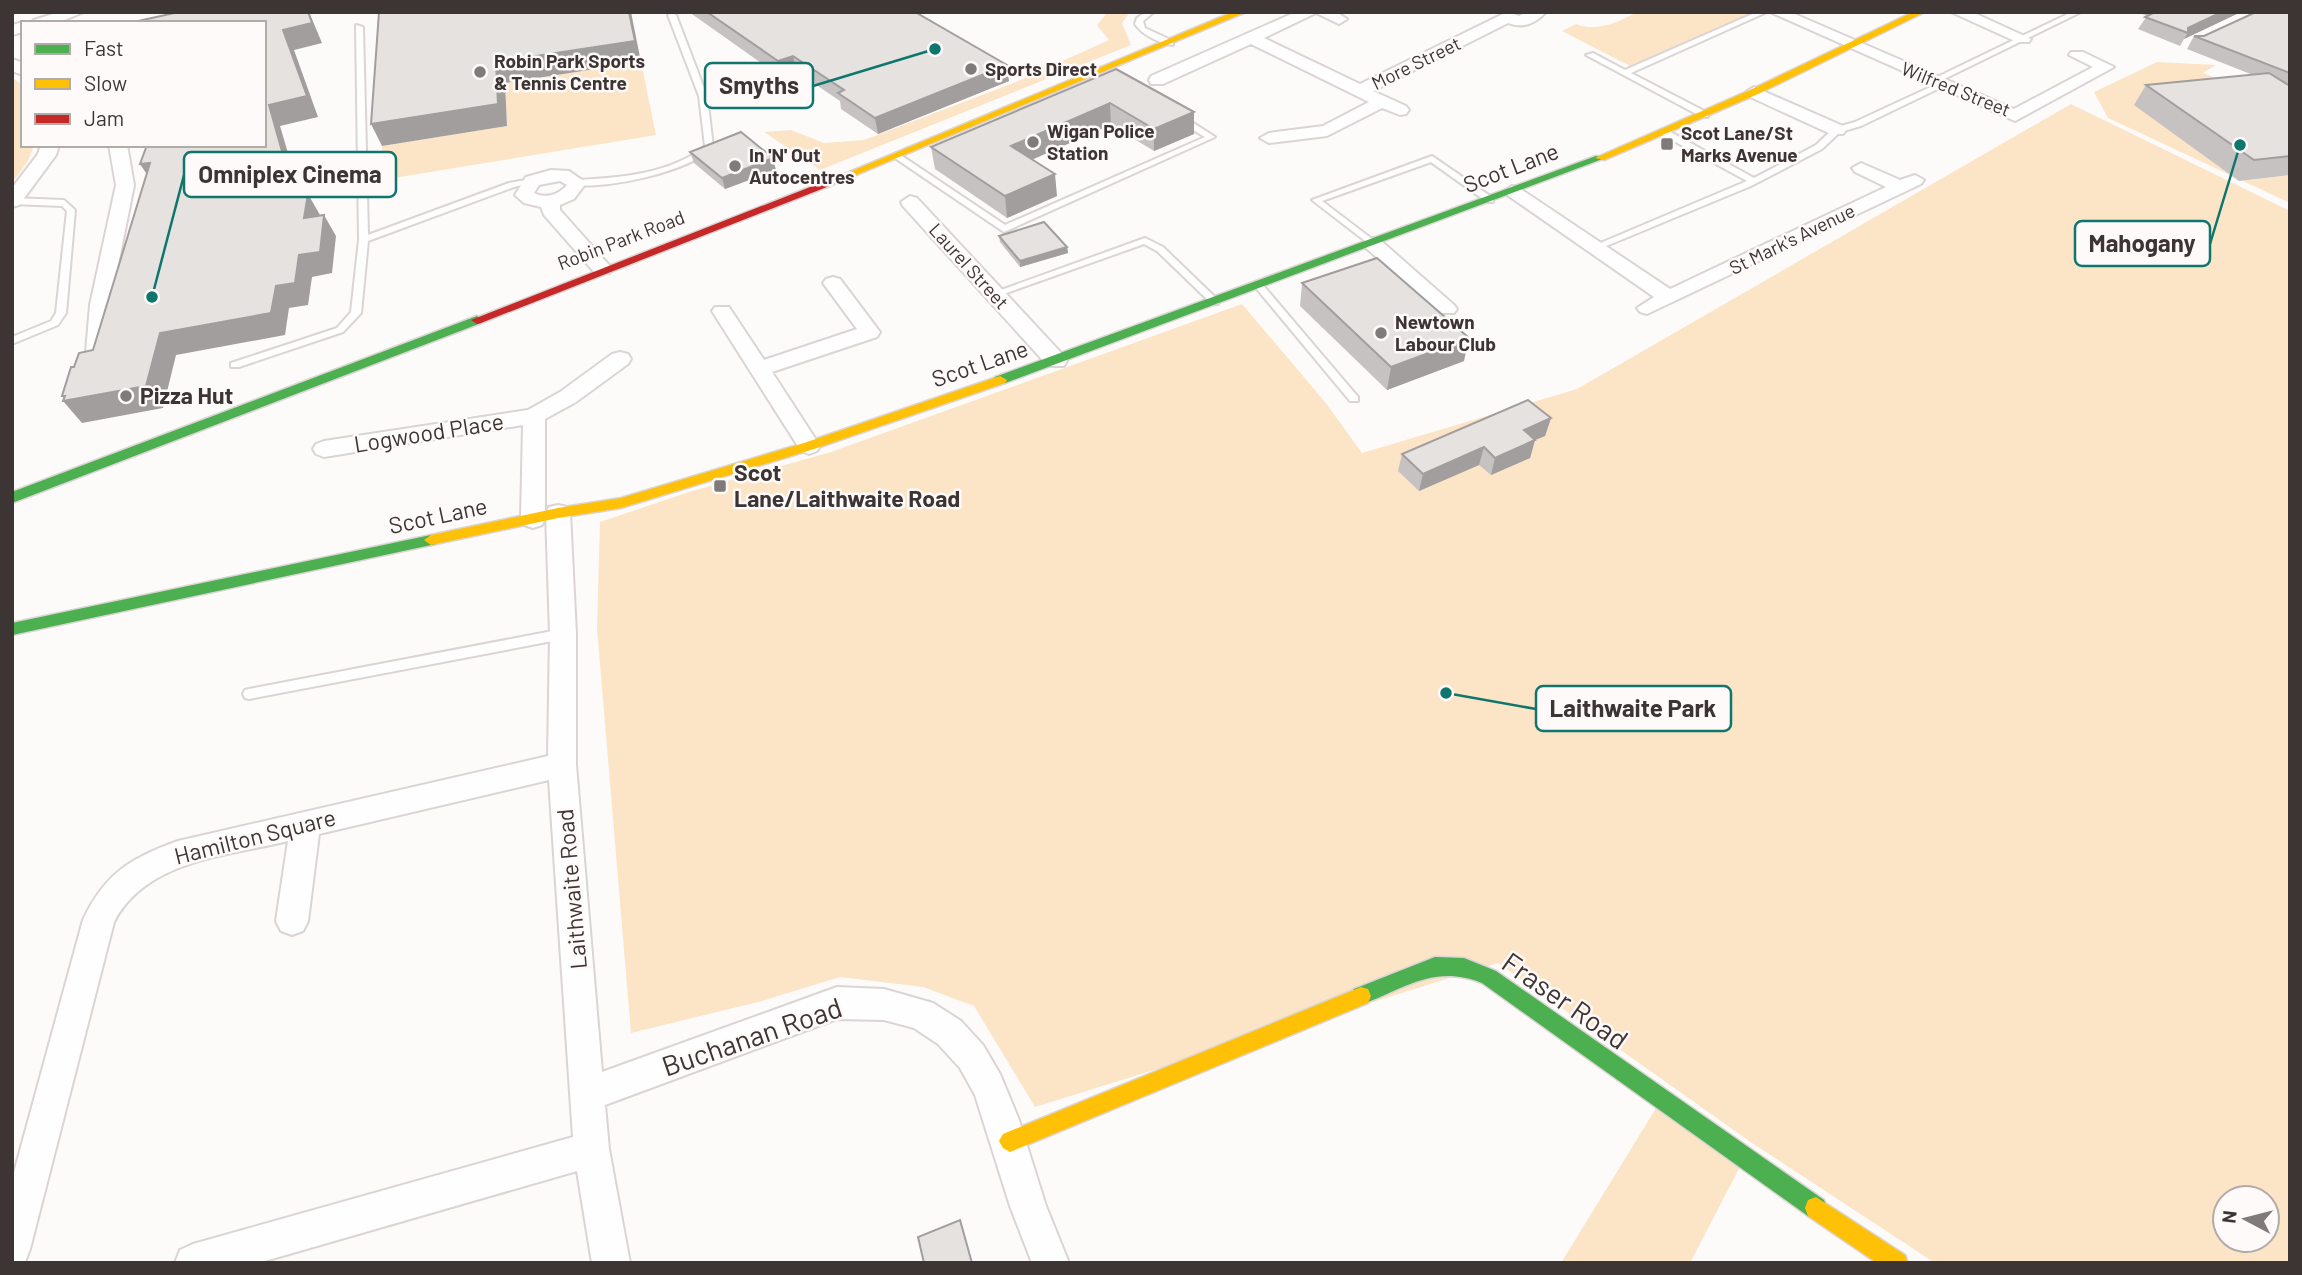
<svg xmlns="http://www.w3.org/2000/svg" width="2302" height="1275" font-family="Barlow,sans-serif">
<rect width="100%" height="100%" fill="#fdfbfa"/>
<!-- green -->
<path fill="#fce4c6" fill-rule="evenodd" d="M1108 12H1130L1122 23 1131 45 820 170 764 132 791 130 824 143 864 140 1016 82 1109 40 1097 25Z
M1637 12H1759L1632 67 1562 31 1576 24C1596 32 1618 23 1637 12Z
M641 62 656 135 381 180 382 146 507 126 505 83Z
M2157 62 2216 65 2203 73 2256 93 2239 181 2290 175V203L2108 118 2094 92Z
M12 77 23 86V145H34L28 161 12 183Z
M2071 104 2290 211V1263H1935L1752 1143 1498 963 1035 1107 974 1006 923 987 840 977 762 1001 631 1033 597 628 600 522 689 492 831 452 1242 304 1325 402 1362 453 1577 389ZM2225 1198H2267V1240H2225Z
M1661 1100 1744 1159 1690 1263H1561Z"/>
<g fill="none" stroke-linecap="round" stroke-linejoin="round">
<!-- lane casing -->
<g stroke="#dad5d4" stroke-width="4">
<path id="lane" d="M1146 12H1154L1143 21 1145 28 1173 41V45C1161 44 1142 35 1135 24L1137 18Z
M1757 12H1767L1631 73 1708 113V117H1702L1586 55 1593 53 1625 70Z
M2072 12H2081L1936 83 1929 81Z
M672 13 676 15 707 96 713 147C689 172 608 189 574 185L573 183 577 180C619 178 671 174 705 146L699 96 668 15Z
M356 25 363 27 368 235 509 183 531 179 535 182 514 187 368 241 361 313 343 332 239 367H231V363L337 328 351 312 359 240Z
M1939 83 1946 85 1861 126 1840 132 1822 149 1751 186 1599 249H1593L1591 247 1747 181 1661 134V130H1667L1754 178 1816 145 1834 128 1855 122Z
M1178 117H1184L1215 137 1004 232 892 156 899 154 1005 225 1205 137 1178 121Z
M1432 156 1493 198V202H1487L1431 162 1322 201 1376 242 1378 244 1373 247 1312 200Z
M12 198 64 200 75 210 66 313 58 325 12 344V337L51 321 56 313 67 211 62 206 12 204Z
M1145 238 1163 247 1218 300V304H1212L1157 251 1144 244 998 296 995 297 990 294Z
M1259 283 1262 284 1358 397V401H1350L1256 288 1254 286Z
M563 629 567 631 569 634 567 637 563 639 249 699 245 698 243 694 245 690 249 689Z"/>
</g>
<!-- street casing -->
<g stroke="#dad5d4" stroke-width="4">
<path id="street" d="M59 12H84L57 23H31L34 20Z
M1296 12H1336L1347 19 1339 24 1316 13 1264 38 1360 84 1503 14 1508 12 1519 16 1527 12H1546C1536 23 1523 29 1508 23L1373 91 1406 106 1409 110 1406 114 1400 115 1382 108 1327 136 1269 143 1260 138 1269 133 1323 126 1369 102 1251 44 1163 84H1151L1149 80 1151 76Z
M1770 12H1790L2014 109 2093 67 2069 55 2071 52H2083L2114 67 2015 121Z
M1951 12H1972L2031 39 2029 42H2017Z
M23 22V32L12 35V25Z
M12 59 23 63V75L12 71Z
M1754 87 1843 126 1846 130 1843 134H1831L1748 96 1746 92Z
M41 145H59L56 155 19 205 12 207V188L38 154Z
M109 145H127L134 185 110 305 107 364 104 369H88L85 364 90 305 116 185Z
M1861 163 1900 180 1915 175 1924 180 1921 184 1647 314 1640 312 1637 308 1654 297 1503 192 1512 186 1519 188 1670 289 1886 187 1855 172 1852 168Z
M551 170 569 171 586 183 574 199 560 205V210L609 265 612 269 609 273H595L544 215 541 207 524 203 515 195 526 177ZM560 181 567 185C558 195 546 199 534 193L539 185Z
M910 196 917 198 1064 356 1067 361 1064 366H1048L903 206 901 202Z
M1373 238 1380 240 1454 305 1457 309 1454 313H1440L1366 248 1363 244Z
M833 277 840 279 880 332 877 337 772 372 820 446 817 451 809 454 801 451 712 311 715 307H729L764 360 857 329 823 283 826 279Z
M620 352 628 354 631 359 628 364 576 402 545 419V519L542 525 533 528 524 525 521 519 523 425 324 457 316 454 313 449 316 444 324 441 528 410 560 392 612 354Z
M558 505 567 507 570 513 576 634V765L602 1072 837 987 884 989 933 1003 961 1021 983 1045 1000 1074 1019 1120 1046 1206 1069 1263H1032L1010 1206 975 1095 960 1068 938 1044 914 1028 884 1020 837 1019 605 1105 609 1149 630 1263H592L577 1171 258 1263H175L180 1250 193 1244 573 1137 549 780 319 834 308 921 303 931 292 935 281 931 276 921 288 841C227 856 146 860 114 922L30 1249 25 1262 12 1263V1180L83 920C105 873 131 858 178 841L548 756 550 634 546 513 549 507Z"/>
</g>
<!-- fast casing -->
<g stroke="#dad5d4" stroke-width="3">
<path id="fast" d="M1596 156 1605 158 1005 383 1000 384 993 380 995 377Z
M477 316 483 320 481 323 12 503V492Z
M431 535 438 540 436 544 12 635V623Z
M1435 957 1464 958 1496 971 1824 1200 1827 1208 1824 1216 1816 1219 1808 1216 1482 983C1435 964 1405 988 1361 1005L1354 1003 1351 996 1354 989Z"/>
</g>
<!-- slow casing -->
<g stroke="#dad5d4" stroke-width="3">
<path id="slow" d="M1233 12H1246L832 185 823 183Z
M1913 12H1925L1758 94 1604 160 1595 158 1750 90Z
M1000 376 1007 380 1005 383 814 449 621 508 558 518 431 545 424 540 431 535 558 508 621 498 804 443Z
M1361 987 1368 989 1371 996 1368 1003 1010 1152 1003 1148 999 1141 1003 1134Z
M1816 1197 1905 1255 1908 1263H1877L1808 1216 1805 1208 1808 1200Z"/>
</g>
<!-- jam casing -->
<g stroke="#dad5d4" stroke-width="3">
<path id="jam" d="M828 180 832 181V185L481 323 477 324 471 320Z"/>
</g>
<!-- lane -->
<use href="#lane" fill="#fffefe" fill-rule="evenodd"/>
<!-- street -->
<use href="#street" fill="#fffefe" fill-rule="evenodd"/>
<!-- fast -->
<use href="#fast" fill="#4caf50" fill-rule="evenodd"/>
<!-- slow -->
<use href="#slow" fill="#ffc107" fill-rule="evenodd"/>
<!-- jam -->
<use href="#jam" fill="#c62828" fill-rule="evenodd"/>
</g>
<!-- wall -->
<path fill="#c6c2c1" d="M689 12H915L1009 81 878 134 841 109 840 101 797 72 781 77Z
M2137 12H2241L2184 39 2180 46 2138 29 2147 16Z
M2290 12V175L2239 181 2134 105 2146 85 2253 75 2187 49 2194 36H2204Z
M1116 69 1194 112V134L1154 151 1111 125 1032 159 1057 196 1007 218 935 169 931 147Z
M690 152 776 170 725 189 694 163Z
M999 236 1067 247 1068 253 1020 267 1000 242Z
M1302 283 1464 361 1387 390 1300 306Z
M1551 418 1545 436 1535 440 1530 458 1491 475 1479 465 1419 491 1398 471 1402 454Z"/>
<!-- shaded-wall -->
<path fill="#a19e9d" d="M308 12H309L322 43 294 50 318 117 280 126 293 170 296 153 308 174 302 218 289 197 283 155 269 105 283 30Z
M629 12H631L641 62 505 83 507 126 382 146 371 124 496 62Z
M2222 12H2241L2184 39 2188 33V28Z
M793 56 797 72 781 77 778 61Z
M1007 65 1009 81 878 134 875 118Z
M1110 103 1111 125 1013 168 1011 146Z
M1194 112V134L1154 151V129Z
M773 158 776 170 725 189 722 178Z
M150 163 154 185 140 164Z
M1055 174 1057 196 1007 218 1005 196Z
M308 194 320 215 316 240 304 218Z
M324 215 336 236 332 273 312 277 308 305 289 308 285 335 176 355 163 408 82 423 63 401H66L62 396 160 333 276 286 299 255Z
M1067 247 1068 253 1020 267V261Z
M1469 338 1464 361 1387 390 1391 367Z
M1551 418 1545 436 1535 440 1530 458 1491 475 1495 458 1524 430Z
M1484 447 1479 465 1419 491 1423 474Z"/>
<!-- building -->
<path fill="#e6e2e0" stroke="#a19e9d" stroke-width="2" d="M179 12H308L312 23 283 30 307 96 269 105 283 155 296 153 289 197 308 194 304 218 324 215 320 252 299 255 295 283 276 286 271 313 160 333 146 386 63 401 65 396H62L71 367H74L79 353 93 350 150 163 140 164 147 145H264V23H129Z
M379 12H629L635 41 496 62 498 104 371 124Z
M707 12H915L1007 65 875 118 838 93 844 90 793 56 778 61Z
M2155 12H2222L2188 28V33L2145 17Z
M2256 12H2290V73L2194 36H2204Z
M1116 69 1194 112 1154 129 1110 103 1011 146 1055 174 1005 196 931 147Z
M2269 73 2290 86V156L2254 160 2146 85Z
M741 132 773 158 722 178 690 152Z
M1044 222 1067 247 1020 261 999 236Z
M1377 258 1469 338 1391 367 1302 283Z
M1528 400 1551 418 1524 430 1535 440 1495 458 1484 447 1423 474 1402 454Z
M960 1220 972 1263H924L918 1237Z"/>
<!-- markers -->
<g fill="#807a79" stroke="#fefaf9" stroke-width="2.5">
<circle cx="971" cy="69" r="7"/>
<circle cx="480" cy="72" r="7"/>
<circle cx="1033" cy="142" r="7"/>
<rect x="1660" y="137" width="14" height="14" rx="3.5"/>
<circle cx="735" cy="166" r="7"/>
<circle cx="1381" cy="333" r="7"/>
<circle cx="126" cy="396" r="7"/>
<rect x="713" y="479" width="14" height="14" rx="3.5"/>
</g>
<g text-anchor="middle" stroke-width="5" stroke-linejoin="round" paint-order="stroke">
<!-- far-poi labels -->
<g font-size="19" font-weight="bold" fill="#3d3534" stroke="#fefaf9" text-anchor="start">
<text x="494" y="68">Robin Park Sports<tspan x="494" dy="22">&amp; Tennis Centre</tspan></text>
<text x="985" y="76">Sports Direct</text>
<text x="1047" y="138">Wigan Police<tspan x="1047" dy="22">Station</tspan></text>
<text x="1681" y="140">Scot Lane/St<tspan x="1681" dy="22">Marks Avenue</tspan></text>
<text x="749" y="162">In 'N' Out<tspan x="749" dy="22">Autocentres</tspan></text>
<text x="1395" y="329">Newtown<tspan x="1395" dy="22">Labour Club</tspan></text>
</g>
<!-- far-street labels -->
<g font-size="19" fill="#3d3534" stroke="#fefaf9">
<text transform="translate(1416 63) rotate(-26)" y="7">More Street</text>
<text transform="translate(1956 89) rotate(22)" y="7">Wilfred Street</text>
<text transform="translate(1792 239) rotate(-26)" y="7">St Mark's Avenue</text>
<text transform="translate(621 240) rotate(-21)" y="7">Robin Park Road</text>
<text transform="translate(969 266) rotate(48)" y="7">Laurel Street</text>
</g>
<!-- street labels -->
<g font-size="23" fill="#3d3534" stroke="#fefaf9">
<text transform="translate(1511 168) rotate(-21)" y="8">Scot Lane</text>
<text transform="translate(980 364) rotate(-19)" y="8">Scot Lane</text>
<text transform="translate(429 433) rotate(-9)" y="8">Logwood Place</text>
<text transform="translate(438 516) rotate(-12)" y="8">Scot Lane</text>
<text transform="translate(255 837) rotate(-14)" y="8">Hamilton Square</text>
<text transform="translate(572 889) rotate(-95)" y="8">Laithwaite Road</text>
</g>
<!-- poi labels -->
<g font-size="23" font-weight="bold" fill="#3d3534" stroke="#fefaf9" text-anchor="start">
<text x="140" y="404">Pizza Hut</text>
<text x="734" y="481">Scot<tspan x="734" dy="26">Lane/Laithwaite Road</tspan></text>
</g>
<!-- near-street labels -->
<g font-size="28" fill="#3d3534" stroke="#fefaf9">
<text transform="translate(1565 1001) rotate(35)" y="10">Fraser Road</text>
<text transform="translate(752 1037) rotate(-19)" y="10">Buchanan Road</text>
</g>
</g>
<!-- callouts -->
<path fill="none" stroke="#0f766e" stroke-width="2.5" d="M935 49L813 86M152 297L184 175M2240 145L2210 244M1446 693L1536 709"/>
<g fill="#0f766e" stroke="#fefaf9" stroke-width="2.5">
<circle cx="935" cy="49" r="7"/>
<circle cx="152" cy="297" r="7"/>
<circle cx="2240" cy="145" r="7"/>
<circle cx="1446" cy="693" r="7"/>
</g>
<g fill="#fefaf9" stroke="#0f766e" stroke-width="2.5">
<rect x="705" y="63" width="108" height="45" rx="7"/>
<rect x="184" y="152" width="212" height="45" rx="7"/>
<rect x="2075" y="221" width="135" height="45" rx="7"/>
<rect x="1536" y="686" width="195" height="45" rx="7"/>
</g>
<g font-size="24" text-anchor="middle" font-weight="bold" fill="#3d3534">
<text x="759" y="94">Smyths</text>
<text x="290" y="183">Omniplex Cinema</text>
<text x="2142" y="252">Mahogany</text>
<text x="1633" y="717">Laithwaite Park</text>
</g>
<!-- border -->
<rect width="2302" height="1275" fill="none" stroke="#3d3534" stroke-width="28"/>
<!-- legend -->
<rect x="21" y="21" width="245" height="126" fill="#fefaf9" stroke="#b1abaa" stroke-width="2"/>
<rect x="35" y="44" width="35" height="10" fill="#4caf50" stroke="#b1abaa" stroke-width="2"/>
<text x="84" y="56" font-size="21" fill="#3d3534">Fast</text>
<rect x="35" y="79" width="35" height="10" fill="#ffc107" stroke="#b1abaa" stroke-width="2"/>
<text x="84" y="91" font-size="21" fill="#3d3534">Slow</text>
<rect x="35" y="114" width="35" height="10" fill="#c62828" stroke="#b1abaa" stroke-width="2"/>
<text x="84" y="126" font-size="21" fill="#3d3534">Jam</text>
<!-- north arrow -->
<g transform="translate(2246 1219) rotate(277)"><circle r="33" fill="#fefaf9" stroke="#b1abaa" stroke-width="2"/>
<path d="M0-5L12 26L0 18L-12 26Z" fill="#807a79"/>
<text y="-10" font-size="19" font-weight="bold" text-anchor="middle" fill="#3d3534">N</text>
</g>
</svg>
